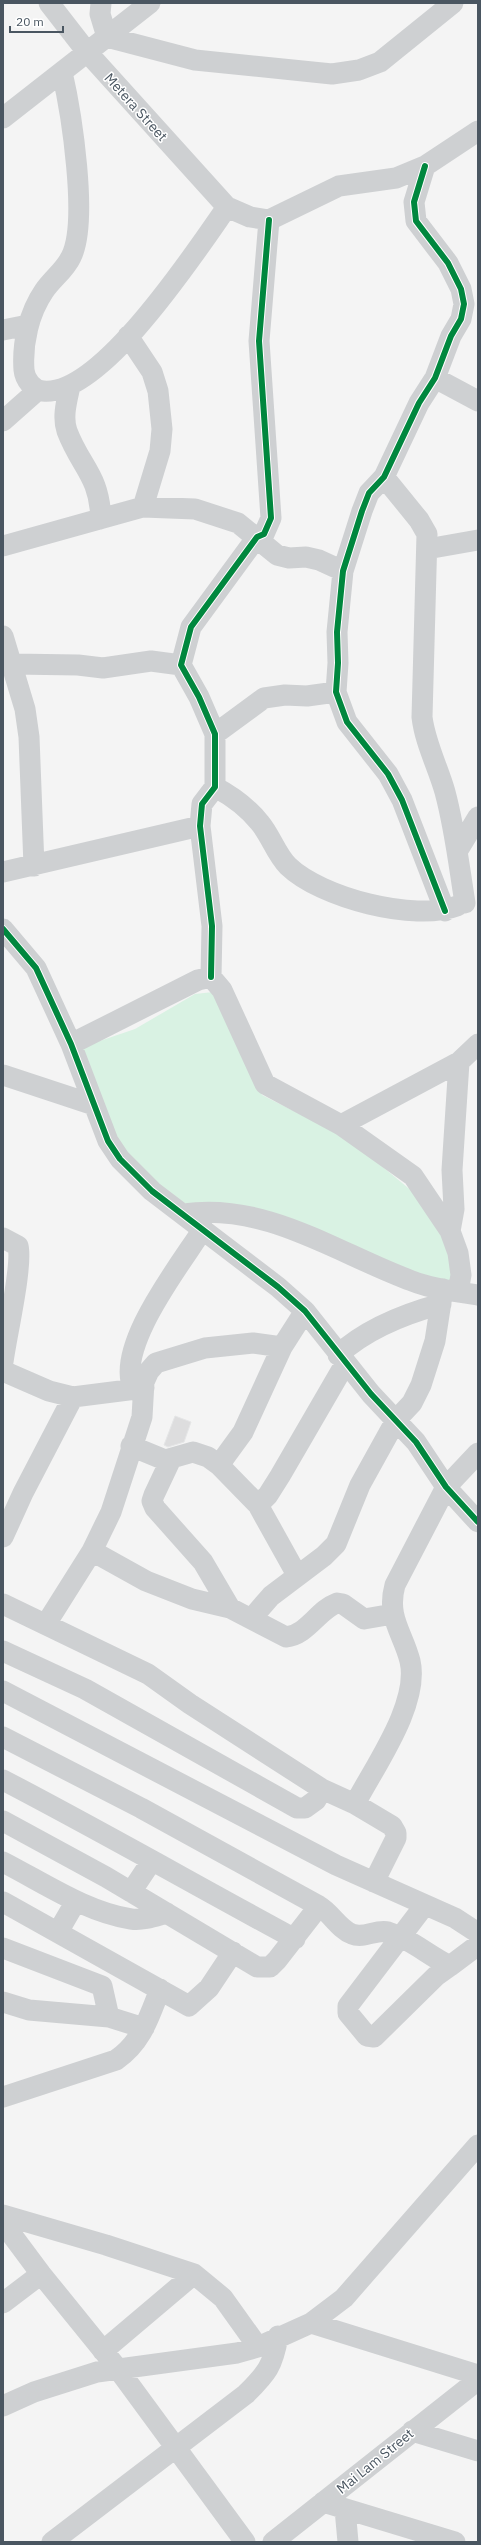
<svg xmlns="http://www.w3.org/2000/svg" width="481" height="2545" font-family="'IBM Plex Sans',sans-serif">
<rect width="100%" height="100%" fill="#f4f4f4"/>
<!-- green -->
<path fill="#d9f2e3" d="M213 992 221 1003 262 1095 349 1139 413 1192 443 1238 453 1266 450 1290 285 1227 163 1198 115 1151 79 1048 135 1029 195 994Z"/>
<!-- building -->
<path fill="#ddddde" stroke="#e5e6e7" d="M175 1416 191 1422 184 1442 168 1447 164 1445Z"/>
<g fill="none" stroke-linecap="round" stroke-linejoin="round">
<!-- minor -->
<path stroke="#ced0d2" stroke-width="21" d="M49 3 87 52 227 207 250 217 269 220 339 186 396 178 425 166 478 131
M101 3 100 14 107 37 195 60 332 74 359 70 380 62 453 3
M62 72C71 111 89 222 71 257 65 270 52 279 44 291 29 313 22 343 24 370 25 380 33 390 43 391 101 397 196 251 227 207
M3 118 150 3
M425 166 414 202 416 221 448 263 461 289 464 304 461 319 451 336 435 378 419 403 384 477 369 493 362 511 343 571 337 632 338 663 336 692 347 722 388 774 402 800 445 911
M3 330 28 325
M128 336 152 372 158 391 162 429 160 451 143 507
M435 378 478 401
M70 386C67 400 62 417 67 431 81 468 99 474 101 519
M3 421 38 390
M384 477 419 520 427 534 422 717C425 743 438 767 445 792 455 829 459 866 465 903
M3 546 143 507 195 509 238 523 277 555 289 558 306 557 319 560 343 571
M427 549 478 540
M3 636 25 709 29 737 34 866
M13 664 78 665 103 668 151 661 181 665
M215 734 264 698 285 695 307 696 336 692
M215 787C232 796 248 808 260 823 271 836 276 854 288 866 321 898 415 922 457 906
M458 850 478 817
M3 872 200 826
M3 929 36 968 71 1044 108 1141 120 1159 152 1191 278 1287 305 1311 371 1394 416 1442 446 1487 478 1522
M211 977 212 926 200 826 202 804 215 787V734L199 697 181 665 191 627 257 537 264 534 271 518 259 341 269 220
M71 1044 198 980 211 977 222 990 265 1084 341 1125 413 1176 450 1231 458 1253 461 1275 458 1292
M3 1075 94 1105
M341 1125 459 1062 478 1044
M184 1214C267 1202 338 1254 412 1281 432 1289 457 1292 478 1295
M450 1231 454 1209 452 1170 459 1062
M3 1238 18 1246C23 1265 6 1338 3 1362
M338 1355C366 1329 404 1314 441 1304
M3 1371 49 1391 73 1397 144 1388
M134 1390C113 1349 181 1264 203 1229
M131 1446 165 1460 193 1452 208 1457 219 1465 258 1505 297 1575
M171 1459 154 1495 152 1501 155 1508 203 1562 230 1608
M219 1465 243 1432 282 1347 305 1311
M258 1505 268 1495 280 1476 345 1364
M3 1537 23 1493 73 1397
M92 1551 146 1581 192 1599 230 1608 286 1637C307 1635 318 1610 337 1603L343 1604 364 1619 393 1614
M3 1604 148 1674 190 1704 322 1789 355 1804 392 1826 396 1833V1838L374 1882
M252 1618 271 1596 324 1556 336 1544 360 1485 396 1420 412 1403 421 1385 435 1341 443 1289
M46 1624 92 1551 111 1512 142 1417 144 1382 149 1371 156 1363 205 1348 253 1343 282 1347
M3 1651 85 1689 297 1808H305L316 1800 322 1789
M3 1691 336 1865 455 1918 478 1933
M3 1737 141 1808 319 1906C331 1913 339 1929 352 1934 364 1939 376 1929 388 1932 411 1939 429 1956 450 1966L478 1945
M3 1780C101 1831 197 1886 295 1939
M355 1804C374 1767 420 1704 410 1661 403 1633 386 1617 395 1585L446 1487 478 1453
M3 1821 106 1877 257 1967H270L277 1960 319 1906
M3 1862C44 1883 86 1912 131 1919 143 1921 156 1916 167 1913
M131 1892 151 1862
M3 1902 189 2006 209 1988 233 1952
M424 1906 348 2006V2013L367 2036 374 2037 436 1976 450 1966
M58 1932 76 1901
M3 1948 102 1986 109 2017 144 2028
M3 2002 29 2010 109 2017
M3 2097 116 2060C142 2042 149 2017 160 1989
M3 2215 106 2245 194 2274 223 2298 258 2347
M3 2223 41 2274 118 2369 245 2542
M3 2303 41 2274
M311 2323 478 2375
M103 2351 194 2274
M3 2406 34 2392 97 2372 237 2353 258 2347 311 2323 344 2298 478 2145
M412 2431 478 2451
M323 2502 455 2542
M345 2509 348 2542
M52 2542 246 2394C267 2373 273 2366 278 2336
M273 2542 478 2380"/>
<!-- cycleway casing -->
<g stroke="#fff" stroke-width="8">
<path id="cycleway" d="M425 166 414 202 416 221 448 263 461 289 464 304 461 319 451 336 435 378 419 403 384 477 369 493 362 511 343 571 337 632 338 663 336 692 347 722 388 774 402 800 445 911
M3 929 36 968 71 1044 108 1141 120 1159 152 1191 278 1287 305 1311 371 1394 416 1442 446 1487 478 1522
M211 977 212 926 200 826 202 804 215 787V734L199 697 181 665 191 627 257 537 264 534 271 518 259 341 269 220"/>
</g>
<!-- cycleway -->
<use href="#cycleway" stroke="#00873e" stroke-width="6"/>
</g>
<g text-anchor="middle" stroke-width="3" stroke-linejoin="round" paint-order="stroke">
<!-- street labels -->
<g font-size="14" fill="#4a5661" stroke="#fff">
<text transform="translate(136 107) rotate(48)" y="5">Metera Street</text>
<text transform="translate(375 2461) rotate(-39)" y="5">Mai Lam Street</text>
</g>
</g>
<!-- border -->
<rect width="481" height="2545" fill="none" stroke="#4a5661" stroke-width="8"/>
<!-- scale -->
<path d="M10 26v6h53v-6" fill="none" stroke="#4a5661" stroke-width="2"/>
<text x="16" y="26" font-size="12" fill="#4a5661" stroke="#ffffff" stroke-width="3" paint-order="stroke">20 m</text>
</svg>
